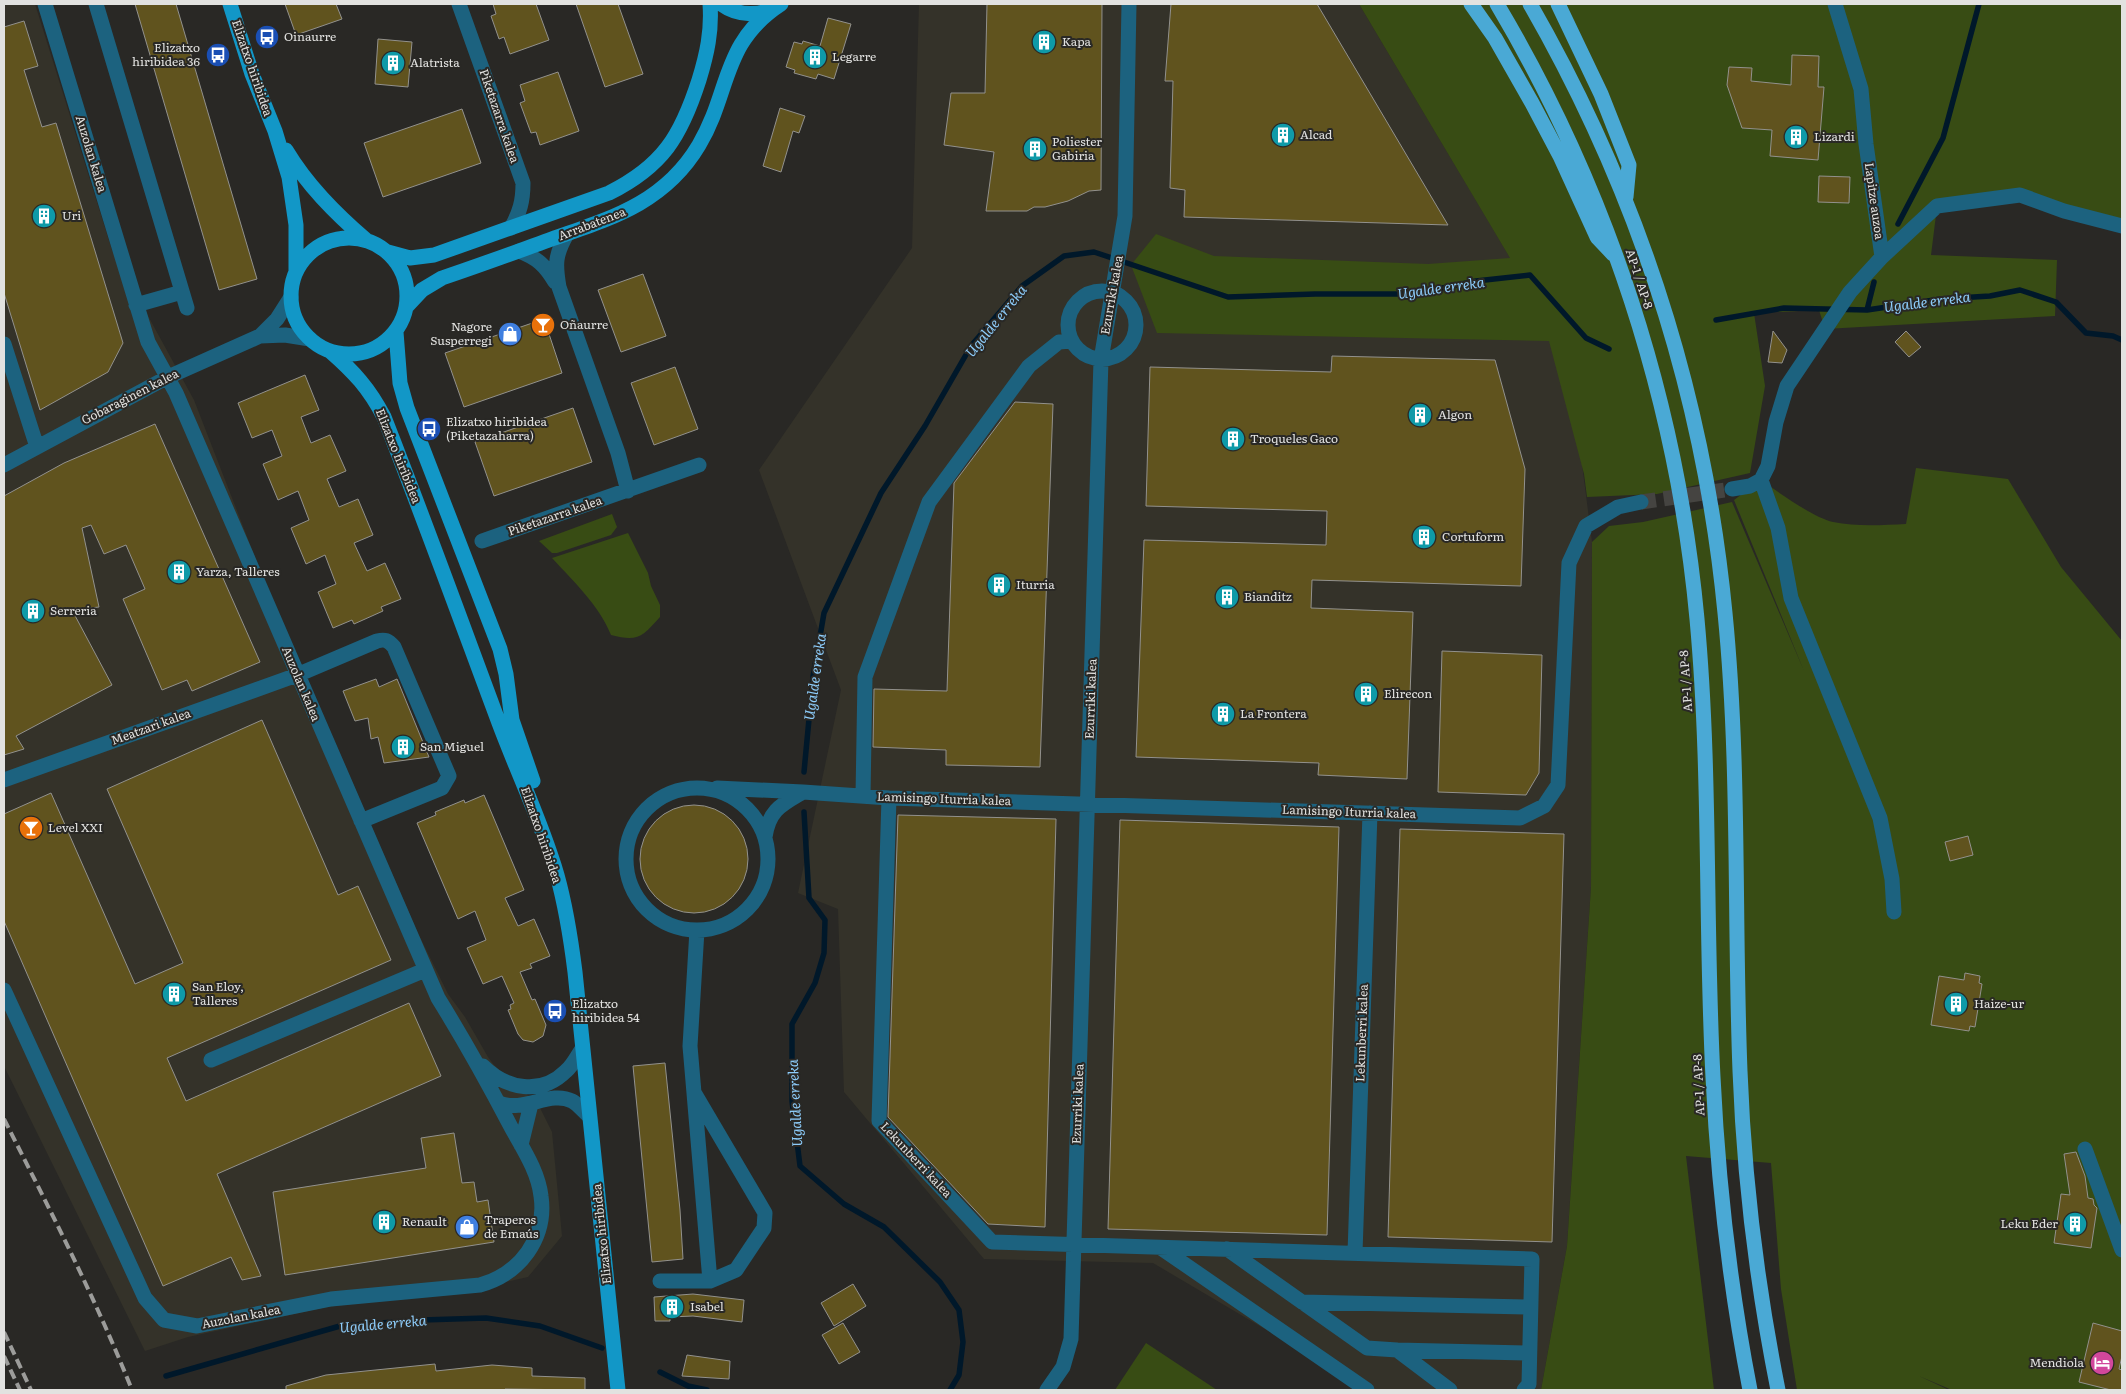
<svg xmlns="http://www.w3.org/2000/svg" width="2126" height="1394" font-family="Literata,serif">
<rect width="100%" height="100%" fill="#292825"/>
<!-- built -->
<path fill="#343229" d="M4 4H35L112 250 194 400 260 570 417 931 448 994 465 1017 488 1057 494 1065 538 1104 552 1132 562 1236 528 1277 465 1291 327 1307 188 1337 145 1351 4 1066Z
M919 4H1359L1568 355 1592 542 1591 887 1567 1246 1541 1390H1368L1153 1263 984 1259 844 1092 838 909 798 893 841 690 759 470 912 248Z"/>
<!-- green -->
<path fill="#384c14" d="M1359 4H2122V230L2020 195 1937 207 1931 255 2057 260 2055 316 1825 329 1819 310 1754 313 1765 386 1750 473 1657 494 1587 497 1584 474 1549 341 1157 333 1131 265 1156 234 1214 256 1428 264 1510 258Z
M1916 468 2008 479 2061 567 2122 641V1390H1952L1919 1376 1949 1390H1797L1781 1289 1771 1163 1686 1156 1714 1390H1541L1567 1246 1591 887 1592 542 1609 526 1643 522 1732 502 1804 671 1734 500 1761 480C1778 492 1814 518 1833 522 1857 527 1883 525 1906 524Z
M612 514 617 527 611 535 557 553H552L539 541Z
M628 533 648 573 651 586 660 605V617C642 637 638 642 611 635 599 605 573 581 552 558Z
M1146 1343 1217 1390H1115Z"/>
<g fill="none" stroke-linecap="round" stroke-linejoin="round">
<!-- stream -->
<path stroke="#00182a" stroke-width="5.5" d="M1898 224 1943 138 1979 4
M1867 310 1874 282
M1716 320 1784 308 1867 310 1941 299 1990 296 2020 290 2056 302 2086 333 2113 336 2122 340
M804 772 813 677 824 613 881 493 925 426 971 346 1022 286 1064 256 1094 252 1228 297 1315 294H1414L1476 281 1530 275 1586 338 1609 349
M804 812 809 898 825 920 824 953 815 983 792 1024V1101L800 1166 844 1204 884 1227 940 1282 959 1310 963 1342 959 1375 950 1390
M660 1372 688 1386 707 1390
M166 1376 340 1326 422 1320 486 1318 540 1326 602 1348"/>
</g>
<!-- building -->
<path fill="#60531e" stroke="#92918d" d="M135 4H176L257 279 219 290Z
M285 4H336L342 19 296 35Z
M493 4H536L549 40 510 54 504 37 499 39 491 16 496 14Z
M576 4H618L643 74 605 87Z
M987 4H1102L1101 190 1089 191 1068 201 1045 207H1034L1027 211H986L994 152 944 145 951 93H985Z
M1171 4H1317L1448 225 1184 217 1185 190 1170 188 1173 81H1165Z
M828 18 851 24 834 79 818 74 816 79 794 73 795 70 786 67 794 42 802 44 803 41 820 46Z
M24 21 38 66 24 70 42 127 56 123 123 343 108 372 40 410 4 293V27Z
M378 39 412 42 408 87 375 84Z
M1792 55 1819 56 1818 87H1824L1818 160 1770 156 1772 130 1742 128 1727 85 1729 67 1752 68 1751 81 1791 85Z
M558 72 579 131 540 145 536 132 531 133 520 103 525 101 520 85Z
M780 108 805 116 799 133 793 131 781 172 763 166Z
M462 109 481 163 383 197 364 143Z
M1819 176 1850 177 1849 203 1818 202Z
M643 274 666 336 621 352 598 290Z
M544 319 562 373 464 407 445 353Z
M1773 331 1787 350 1782 363 1768 362Z
M1906 331 1921 347 1909 357 1895 342Z
M1332 356 1495 360 1525 469 1521 586 1312 580 1311 608 1413 612 1407 779 1318 775 1319 763 1136 757 1144 540 1326 545 1327 511 1146 506 1150 367 1331 372Z
M675 367 698 429 654 445 631 383Z
M305 375 319 410 301 417 311 443 330 435 346 471 327 479 339 507 358 499 373 535 354 543 360 556 367 571 385 563 401 599 381 607 383 611 354 624 352 620 333 628 318 592 336 584 325 555 306 564 291 528 309 520 298 491 278 500 263 464 282 456 272 430 252 438 238 403Z
M1015 402 1053 404 1040 767 946 765V750L873 747 874 689 947 691 954 483Z
M573 408 592 462 494 496 475 442Z
M155 424 260 662 192 691 187 680 162 690 123 599 145 589 126 545 104 554 91 525 82 528 99 607 72 610 112 685 16 736 24 749 4 755V496L64 463Z
M1442 651 1542 655 1539 773 1526 795 1438 792Z
M376 679 379 687 397 679 429 757 384 763 378 737 371 739 368 718 355 721 343 691Z
M262 720 338 895 358 886 391 960 167 1058 186 1101 409 1003 441 1076 217 1174 261 1276 242 1280 231 1257 163 1286 4 921V814L51 793 135 984 183 963 107 789Z
M484 795 524 890 505 898 518 926 534 919 550 956 530 964 532 968 520 972 532 1000 535 999 546 1025 543 1036 533 1042 523 1040 518 1034 508 1010 511 1009 510 1005 514 1003 502 976 483 984 467 948 486 940 475 911 458 919 417 823 436 815 435 812 464 800 465 803Z
M640 859a54 54 0 1 1 108 0a54 54 0 1 1-108 0Z
M898 815 1056 819 1045 1227 988 1224 888 1117Z
M1120 820 1339 827 1327 1235 1108 1229Z
M1400 829 1564 834 1552 1242 1388 1237Z
M1968 836 1973 855 1950 861 1945 842Z
M1965 973 1980 976 1979 983 1982 984 1975 1027 1970 1026 1969 1031 1931 1025 1939 976 1964 980Z
M665 1063 680 1210 683 1259 652 1262 633 1066Z
M454 1133 462 1183 474 1182 477 1202 488 1200 494 1242 285 1275 273 1192 426 1168 421 1138Z
M2076 1152 2085 1176 2088 1198 2093 1199 2094 1205 2097 1208 2091 1248 2054 1243 2061 1194 2070 1195 2064 1154Z
M853 1284 866 1306 834 1326 821 1303Z
M693 1294 744 1300 742 1322 693 1316 670 1317V1321H655L654 1297Z
M843 1323 860 1352 839 1364 822 1335Z
M2093 1323 2122 1331V1356L2119 1369 2122 1370V1390H2111L2079 1382Z
M687 1355 730 1361 729 1379 682 1376Z
M435 1364 436 1371 492 1365 532 1368V1376L585 1378V1390L505 1389V1390H286V1386L326 1375Z"/>
<g fill="none" stroke-linecap="round" stroke-linejoin="round">
<!-- minor-tunnel -->
<path stroke="#454441" stroke-width="15" stroke-dasharray="15 8" stroke-linecap="butt" d="M1641 502 1732 489"/>
<!-- minor -->
<path stroke="#1c627f" stroke-width="15" d="M96 4 187 308
M459 4 523 183C523 201 520 212 511 228
M1835 4 1861 89 1866 144 1882 257
M567 234C555 255 555 264 559 287L618 453 628 491
M519 251C537 258 545 265 555 282
M1068 325a34 34 0 1 1 68 0a34 34 0 1 1-68 0Z
M136 305 182 292
M260 336 277 319 291 297
M4 344 37 447
M4 465 168 377 260 336 285 335 310 339
M1761 480 1778 528 1791 598 1880 818 1892 879 1894 912
M1732 489 1750 486 1761 480 1768 466 1776 422 1787 386 1850 292 1882 257 1937 206 2020 195 2064 211 2122 226
M482 541 699 465
M4 780 297 675 377 641C385 639 388 640 394 647L449 776 442 788 361 821
M626 859a71 71 0 1 1 142 0a71 71 0 1 1-142 0Z
M717 788 803 792C781 805 769 810 765 837
M803 792 889 798 1520 818 1544 806 1558 785 1569 563 1586 526 1618 507 1641 502
M863 796 865 677 929 502 1029 366 1059 342 1071 341
M889 798 879 1121 992 1242 1532 1259 1529 1384 1524 1390
M4 990 145 1298 164 1320 197 1326 331 1299 480 1285C520 1274 547 1238 541 1196 538 1171 523 1149 511 1127 488 1083 464 1040 438 998L176 393 148 342 45 4
M211 1060 425 970
M483 1066C506 1089 541 1096 566 1071 573 1065 577 1056 582 1049
M695 1094 765 1213 764 1228 736 1270 710 1281 690 1046 697 930
M499 1103C524 1113 550 1090 572 1101 578 1104 584 1112 589 1116
M521 1145 531 1104
M2085 1149 2122 1250
M1161 1248 1367 1390
M1227 1249 1367 1348 1397 1350 1450 1390
M1355 1253 1370 813
M660 1281H710
M1302 1302 1530 1307
M1397 1350 1529 1353
M1047 1390 1063 1367 1071 1339 1101 360 1125 216 1129 4"/>
<!-- major -->
<path stroke="#1297c7" stroke-width="15" d="M230 4 252 74 275 131 289 177 296 225V272
M721 4C736 15 753 16 771 10
M286 150C307 185 335 213 366 240
M291 296a58 58 0 1 1 116 0a58 58 0 1 1-116 0Z
M388 252 410 258 434 255 609 193C663 166 681 136 699 80 707 54 712 31 710 4
M407 306 422 290 442 278C478 266 513 253 549 240 609 219 664 204 699 145 731 91 721 43 781 4
M396 332 400 383 407 408 500 649 506 674 512 720 533 781
M330 351C354 372 369 388 384 417 424 519 461 621 499 723 518 774 542 823 557 875 566 907 571 940 575 972L618 1390"/>
<!-- highway -->
<path stroke="#4aa9d5" stroke-width="15" d="M1471 4 1495 38 1532 103 1560 156 1597 237 1613 254
M1497 4C1608 191 1677 402 1697 619 1711 771 1705 925 1713 1077 1718 1182 1730 1287 1750 1390
M1530 4C1638 192 1704 396 1725 613 1740 764 1734 918 1740 1071 1744 1178 1757 1285 1778 1390
M1558 4 1601 94 1629 165 1626 197"/>
<!-- rail -->
<path stroke="#9c9c9a" stroke-width="4" stroke-dasharray="10 5" stroke-linecap="butt" d="M4 1119C49 1208 95 1297 132 1390
M4 1332 31 1390
M4 1356 20 1390"/>
</g>
<!-- icons -->
<defs>
<g id="bus-disc" transform="scale(1.25)"><circle r="9.5" fill="#1a4fb4" stroke="#292825"/><path d="M-5-6H5V4H4V6H2V4H-2V6H-4V4H-5ZM-3.5-4V0h7V-4ZM-3.5 1.2v1.5H-2V1.2ZM2 1.2v1.5H3.5V1.2Z" fill="#fff"/></g>
<g id="building-disc" transform="scale(1.25)"><circle r="9.5" fill="#0f9aa8" stroke="#292825"/><path d="M-4-6H4V6H1V3H-1V6H-4ZM-2.5-4.3h1.7v1.8h-1.7ZM.8-4.3h1.7v1.8H.8ZM-2.5-1h1.7V.8h-1.7ZM.8-1h1.7V.8H.8Z" fill="#fff"/></g>
<g id="bar-disc" transform="scale(1.25)"><circle r="9.5" fill="#e8710a" stroke="#292825"/><path d="M-6-5H6L.8 .8V4.5H3.5V6h-7V4.5H-.8V.8Z" fill="#fff"/></g>
<g id="shop-disc" transform="scale(1.25)"><circle r="9.5" fill="#3f7fe0" stroke="#292825"/><path d="M-5-2.5h2.3a2.7 3.5 0 0 1 5.4 0H5L5.5 6h-11ZM-1.5-2.5h3a1.5 2.3 0 0 0-3 0Z" fill="#fff"/></g>
<g id="hotel-disc" transform="scale(1.25)"><circle r="9.5" fill="#d1479c" stroke="#292825"/><path d="M-6-4.5h1.5V1H6V5H4.5V3h-9V5H-6ZM-4 0a1.8 1.8 0 1 1 3.6 0ZM.5 0V-2.5h3Q6-2.5 6 0Z" fill="#fff"/></g>
</defs>
<g fill-rule="evenodd">
<use href="#bus-disc" x="267" y="37"/>
<use href="#building-disc" x="1044" y="42"/>
<use href="#bus-disc" x="218" y="55"/>
<use href="#building-disc" x="815" y="57"/>
<use href="#building-disc" x="393" y="63"/>
<use href="#building-disc" x="1283" y="135"/>
<use href="#building-disc" x="1796" y="137"/>
<use href="#building-disc" x="1035" y="149"/>
<use href="#building-disc" x="44" y="216"/>
<use href="#bar-disc" x="543" y="325"/>
<use href="#shop-disc" x="510" y="334"/>
<use href="#building-disc" x="1420" y="415"/>
<use href="#bus-disc" x="429" y="429"/>
<use href="#building-disc" x="1233" y="439"/>
<use href="#building-disc" x="1424" y="537"/>
<use href="#building-disc" x="179" y="572"/>
<use href="#building-disc" x="999" y="585"/>
<use href="#building-disc" x="1227" y="597"/>
<use href="#building-disc" x="33" y="611"/>
<use href="#building-disc" x="1366" y="694"/>
<use href="#building-disc" x="1223" y="714"/>
<use href="#building-disc" x="403" y="747"/>
<use href="#bar-disc" x="31" y="828"/>
<use href="#building-disc" x="174" y="994"/>
<use href="#building-disc" x="1956" y="1004"/>
<use href="#bus-disc" x="555" y="1011"/>
<use href="#building-disc" x="384" y="1222"/>
<use href="#building-disc" x="2075" y="1224"/>
<use href="#shop-disc" x="467" y="1227"/>
<use href="#building-disc" x="672" y="1307"/>
<use href="#hotel-disc" x="2102" y="1363"/>
</g>
<g text-anchor="middle" stroke-width="4" stroke-linejoin="round" paint-order="stroke">
<!-- poi labels -->
<g font-size="12" fill="#e2e2e0" stroke="#292825" text-anchor="start">
<text x="284" y="41">Oinaurre</text>
<text x="1062" y="46">Kapa</text>
<text x="200" y="52" text-anchor="end">Elizatxo<tspan x="200" dy="14">hiribidea 36</tspan></text>
<text x="832" y="61">Legarre</text>
<text x="410" y="67">Alatrista</text>
<text x="1300" y="139">Alcad</text>
<text x="1814" y="141">Lizardi</text>
<text x="1052" y="146">Poliester<tspan x="1052" dy="14">Gabiria</tspan></text>
<text x="62" y="220">Uri</text>
<text x="560" y="329">Oñaurre</text>
<text x="492" y="331" text-anchor="end">Nagore<tspan x="492" dy="14">Susperregi</tspan></text>
<text x="1438" y="419">Algon</text>
<text x="446" y="426">Elizatxo hiribidea<tspan x="446" dy="14">(Piketazaharra)</tspan></text>
<text x="1250" y="443">Troqueles Gaco</text>
<text x="1442" y="541">Cortuform</text>
<text x="196" y="576">Yarza, Talleres</text>
<text x="1016" y="589">Iturria</text>
<text x="1244" y="601">Bianditz</text>
<text x="50" y="615">Serreria</text>
<text x="1384" y="698">Elirecon</text>
<text x="1240" y="718">La Frontera</text>
<text x="420" y="751">San Miguel</text>
<text x="48" y="832">Level XXI</text>
<text x="192" y="991">San Eloy,<tspan x="192" dy="14">Talleres</tspan></text>
<text x="572" y="1008">Elizatxo<tspan x="572" dy="14">hiribidea 54</tspan></text>
<text x="1974" y="1008">Haize-ur</text>
<text x="484" y="1224">Traperos<tspan x="484" dy="14">de Emaús</tspan></text>
<text x="402" y="1226">Renault</text>
<text x="2058" y="1228" text-anchor="end">Leku Eder</text>
<text x="690" y="1311">Isabel</text>
<text x="2084" y="1367" text-anchor="end">Mendiola</text>
</g>
<!-- street labels -->
<g font-size="12" fill="#e2e2e0" stroke="#292825">
<text transform="translate(252 68) rotate(71)" y="4">Elizatxo hiribidea</text>
<text transform="translate(499 116) rotate(71)" y="4">Piketazarra kalea</text>
<text transform="translate(91 154) rotate(73)" y="4">Auzolan kalea</text>
<text transform="translate(1874 201) rotate(82)" y="4">Lapitze auzoa</text>
<text transform="translate(592 224) rotate(-21)" y="4">Arrabatenea</text>
<text transform="translate(1639 279) rotate(72)" y="4">AP-1 / AP-8</text>
<text transform="translate(1112 295) rotate(-80)" y="4">Ezurriki kalea</text>
<text transform="translate(130 397) rotate(-27)" y="4">Gobaraginen kalea</text>
<text transform="translate(398 456) rotate(68)" y="4">Elizatxo hiribidea</text>
<text transform="translate(555 516) rotate(-19)" y="4">Piketazarra kalea</text>
<text transform="translate(1686 681) rotate(-94)" y="4">AP-1 / AP-8</text>
<text transform="translate(301 684) rotate(67)" y="4">Auzolan kalea</text>
<text transform="translate(1091 699) rotate(-88)" y="4">Ezurriki kalea</text>
<text transform="translate(151 727) rotate(-20)" y="4">Meatzari kalea</text>
<text transform="translate(944 799) rotate(2)" y="4">Lamisingo Iturria kalea</text>
<text transform="translate(1349 812) rotate(2)" y="4">Lamisingo Iturria kalea</text>
<text transform="translate(541 835) rotate(71)" y="4">Elizatxo hiribidea</text>
<text transform="translate(1362 1033) rotate(-88)" y="4">Lekunberri kalea</text>
<text transform="translate(1699 1085) rotate(-93)" y="4">AP-1 / AP-8</text>
<text transform="translate(1078 1104) rotate(-88)" y="4">Ezurriki kalea</text>
<text transform="translate(916 1160) rotate(47)" y="4">Lekunberri kalea</text>
<text transform="translate(602 1234) rotate(-96)" y="4">Elizatxo hiribidea</text>
<text transform="translate(241 1317) rotate(-11)" y="4">Auzolan kalea</text>
</g>
<!-- water labels -->
<g font-size="14" font-style="italic" fill="#8dccfa" stroke="#292825">
<text transform="translate(1441 288) rotate(-8)" y="5">Ugalde erreka</text>
<text transform="translate(1927 302) rotate(-7)" y="5">Ugalde erreka</text>
<text transform="translate(996 321) rotate(-51)" y="5">Ugalde erreka</text>
<text transform="translate(815 677) rotate(-82)" y="5">Ugalde erreka</text>
<text transform="translate(795 1103) rotate(-93)" y="5">Ugalde erreka</text>
<text transform="translate(383 1324) rotate(-5)" y="5">Ugalde erreka</text>
</g>
</g>
<!-- border -->
<rect width="2126" height="1394" fill="none" stroke="#e2e2e0" stroke-width="10"/>
</svg>
